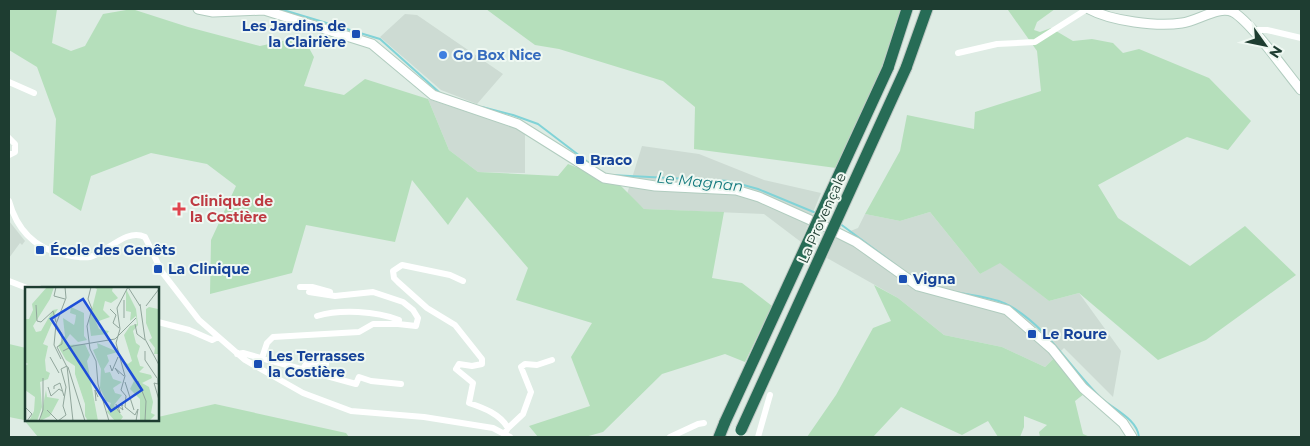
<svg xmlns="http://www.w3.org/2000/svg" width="1310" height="446" font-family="Montserrat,sans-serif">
<rect width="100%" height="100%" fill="#deece4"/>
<!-- built -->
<path fill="#cddbd3" d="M405 14 417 15 503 74 477 104 441 90 380 37Z
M428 99 525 131V173L478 172 449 150Z
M642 146 699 154 764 180 821 193 801 242 764 214 644 209 627 194Z
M930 212 980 274 1000 262 1049 301 1079 293 1121 351 1113 397 1064 348 1045 367 1002 347 944 335 898 298 827 258 835 237 858 228 865 214 900 221Z
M9 221 25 241 22 245 20 243 9 258Z"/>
<!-- green -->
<path fill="#b5dfbb" d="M9 9H57L52 43 71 51 85 46 103 14 132 9 188 27 260 46 292 39 309 48 314 57 304 86 344 95 365 79 428 99 449 150 478 172 558 176 568 164 619 184 644 209 724 212 712 278 742 283 772 306 745 362 725 354 662 374 603 432 585 437H538L529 426 590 406 571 357 592 323 516 300 528 268 467 197 448 225 412 180 395 242 306 225 292 273 210 294 211 240 236 186 207 164 151 153 91 176 81 211 53 193 56 119 37 67 9 50Z
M486 9H902L883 66 836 168 694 149 695 107 663 81 559 49 535 45Z
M970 9H1055L1037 22 1034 30 1040 32 1051 28 1073 41 1092 39 1113 43 1123 53 1139 49 1209 78 1251 121 1228 150 1187 137 1098 185 1118 218 1190 266 1245 226 1296 275 1206 340 1158 360 1079 293 1049 301 1000 263 980 274 930 212 900 221 865 214 900 151 907 115 974 129 975 112 1041 91 1037 51 1008 10Z
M874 285 898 298 944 335 1002 347 1045 367 1055 357 1084 394 1075 401 1083 434 1090 437H1040L1039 432 1047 425 1024 416V427L1020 437H998L988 421 962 435 901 407 873 437H807L836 395 873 328 891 321Z
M9 344 26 348V420H158V417L215 404 346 433 349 437H38L24 420 9 417Z"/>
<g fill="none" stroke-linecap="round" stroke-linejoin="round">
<!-- stream -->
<path stroke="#81d3d7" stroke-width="2" d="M280 9 380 39 440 93
M482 107 513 115 538 124 593 166
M610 175 729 181 758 189 816 213
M839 223 897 266
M909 275 922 283
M956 292C972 296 994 297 1008 305 1047 326 1069 367 1100 397 1112 409 1137 418 1139 437"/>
<!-- secondary casing -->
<g stroke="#b1ccbf" stroke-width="11">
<path id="secondary" d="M198 9 213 12 264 10 372 44 433 95 518 124 604 178 655 186 736 190 759 197 826 227 856 242 918 286 1007 310 1052 349 1083 388 1123 423 1132 437
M1089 9C1111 21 1157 27 1182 23 1198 21 1219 5 1233 12 1251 22 1286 72 1301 90"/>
</g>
<!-- highway casing -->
<g stroke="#c0c9c5" stroke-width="13">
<path id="highway" d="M888 68 907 9
M906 68 927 9
M719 437 725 422"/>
</g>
<!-- street -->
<path stroke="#fff" stroke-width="6" d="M1252 30H1267L1301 38
M958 53 997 44 1035 42 1087 9
M9 82 34 93
M9 138 15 144V152L9 155
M9 201C17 230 34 248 63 254 71 256 81 258 90 257 108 252 126 228 145 237L162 272 199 320 245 360 303 393 351 411 424 417 493 428 510 437
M9 281 27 288H39
M463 281 450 275 402 265 393 271 394 278 398 282 427 308 455 325 482 359V364L472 366 459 364 456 369 473 383 469 403C484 408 500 414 508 428L505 433
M300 287H312L330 292
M309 292 335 296 373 292 403 302 413 310 418 318 416 326 398 324
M158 322 189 330 212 340 218 337
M237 354 243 353 356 384 359 377 371 381 401 384
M262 358 267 343 273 337 359 332 373 324H398L399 320C376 311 340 309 317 316
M303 369 306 364H326
M508 428 523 414 531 392 521 367 525 364 537 365 552 360
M670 437 698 424 704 423
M758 437 770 395"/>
<!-- secondary -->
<use href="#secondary" stroke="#fff" stroke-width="9"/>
<!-- highway -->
<use href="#highway" stroke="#276c56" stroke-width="11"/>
<!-- highway-bridge casing -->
<g stroke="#c0c9c5" stroke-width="13" stroke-linecap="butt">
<path id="highway-bridge" d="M725 422 888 68
M741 430 906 68"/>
</g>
<!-- highway-bridge -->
<use href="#highway-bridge" stroke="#276c56" stroke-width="11"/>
</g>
<!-- markers -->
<g fill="#1a4fb4" stroke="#eff8f2" stroke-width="2">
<rect x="351" y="29" width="10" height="10" rx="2.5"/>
<rect x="575" y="155" width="10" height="10" rx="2.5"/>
<rect x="35" y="245" width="10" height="10" rx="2.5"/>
<rect x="153" y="264" width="10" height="10" rx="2.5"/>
<rect x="898" y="274" width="10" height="10" rx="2.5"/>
<rect x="1027" y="329" width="10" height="10" rx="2.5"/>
<rect x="253" y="359" width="10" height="10" rx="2.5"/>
</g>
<circle fill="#3f7fe0" stroke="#eff8f2" stroke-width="2" cx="443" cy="55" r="5"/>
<path fill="#e0444e" stroke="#eff8f2" stroke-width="2" d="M176.5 201.5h5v5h5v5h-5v5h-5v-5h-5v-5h5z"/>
<g text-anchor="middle" stroke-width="4" stroke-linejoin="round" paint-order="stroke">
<!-- transit labels -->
<g font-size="14" font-weight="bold" fill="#164399" stroke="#eff8f2" text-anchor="start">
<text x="346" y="31" text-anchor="end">Les Jardins de<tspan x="346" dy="16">la Clairière</tspan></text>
<text x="590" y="165">Braco</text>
<text x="50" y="255">École des Genêts</text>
<text x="168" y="274">La Clinique</text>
<text x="913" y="284">Vigna</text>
<text x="1042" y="339">Le Roure</text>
<text x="268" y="361">Les Terrasses<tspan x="268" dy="16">la Costière</tspan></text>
</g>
<!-- shop labels -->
<g font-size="14" font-weight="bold" fill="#366cbe" stroke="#eff8f2" text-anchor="start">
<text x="453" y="60">Go Box Nice</text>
</g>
<!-- health labels -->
<g font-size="14" font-weight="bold" fill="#be3a42" stroke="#eff8f2" text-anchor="start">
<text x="190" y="206">Clinique de<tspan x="190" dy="16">la Costière</tspan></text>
</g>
<!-- street labels -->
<g font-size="14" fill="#1e3d31" stroke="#eff8f2">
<text transform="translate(822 218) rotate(-66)" y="5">La Provençale</text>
</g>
<!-- water labels -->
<g font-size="15" font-style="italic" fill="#13797e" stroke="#eff8f2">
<text transform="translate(700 182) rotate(6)" y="5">Le Magnan</text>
</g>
</g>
<!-- overview -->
<g transform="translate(25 287)">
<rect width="134" height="134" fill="#deece4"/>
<path d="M22 0H29L25 12 8 39 11 45 16 44 28 23 33 22 25 34 27 36 18 57 23 59 20 73 21 84 25 86 23 92 15 95 17 120 12 134H4L9 124 10 110 0 103V79L3 77 0 75V32H4L8 23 7 17ZM68 0H88L87 4 93 11 86 16 80 14 78 23 85 30 71 35 74 42 84 44 82 47 66 49 64 34 72 2ZM101 2 111 22 113 38 108 44 111 56 115 59 112 69 115 79 119 80 114 85 126 88 127 91 117 96 124 100 128 115 126 126 130 128 124 134H115V112L105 102 109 94 97 73 103 77 107 74 99 48 105 39 112 37 111 29 105 34 106 25 101 24ZM46 20 59 26V49L62 53 53 55 45 47 41 53 44 58 60 57 65 68 62 74 73 134H63L60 129V117L50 87V79L41 73 33 59 40 49 38 31 49 38 50 35 51 28 45 26ZM124 20 133 22 134 67H129L130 61 124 53 127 51 121 36V22ZM72 56 93 65 82 68 84 74 79 82 80 86 85 85 88 92 97 95 88 101 90 106 97 108 89 118 98 130 95 134H90L82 125 86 116 81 114 75 101 76 82 68 63 73 61ZM21 103 22 110 34 112 25 129 15 134Z" fill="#b5dfbb"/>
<path fill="none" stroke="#91a69c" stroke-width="1" d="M31 0 29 9 40 12M40 0 41 11 31 37 37 47V57L32 60 42 80M66 0 63 12 67 22 62 39 65 62 71 74 73 97 84 134M99 13V31M115 17 120 52 134 78M11 18 12 34 16 35 28 24 31 35M121 19 134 2M85 22 91 28 88 36 94 41M31 37 29 58 36 72M110 37 112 47 120 53M38 64 48 59 90 52 111 31M120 64V73L132 91M25 70 34 86M85 78 87 84 93 70M42 79 48 134M43 80 60 134M94 87 90 81 99 89M133 91V97L129 96 134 113M113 94 121 114 120 134M100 95 109 123M23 100 26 109 34 102 37 104M29 102V99L35 96 39 109M71 114 70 103 73 110M91 117 92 122 95 126 93 119 98 123 96 116 98 119M0 120 7 127 2 134M22 123 33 134 41 128 38 119 41 100 36 82 42 79M14 134 18 123V91M111 134 113 122 110 128 100 120 101 109 96 103 100 89 91 56 95 42 92 21 103 0 115 19"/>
<path fill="#1d4ed8" fill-opacity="0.15" stroke="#1d4ed8" stroke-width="2.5" d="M58 12 117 103 86 124 26 32Z"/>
<rect width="134" height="134" fill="none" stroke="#1e3d31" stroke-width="2.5"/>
</g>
<!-- border -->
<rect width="1310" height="446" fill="none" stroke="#1e3d31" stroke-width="20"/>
<!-- north arrow -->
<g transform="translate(1265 45) rotate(123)" stroke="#eff8f2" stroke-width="4" paint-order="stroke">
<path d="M0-4L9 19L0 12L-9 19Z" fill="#1e3d31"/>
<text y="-8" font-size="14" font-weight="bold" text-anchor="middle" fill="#1e3d31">N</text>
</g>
</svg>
